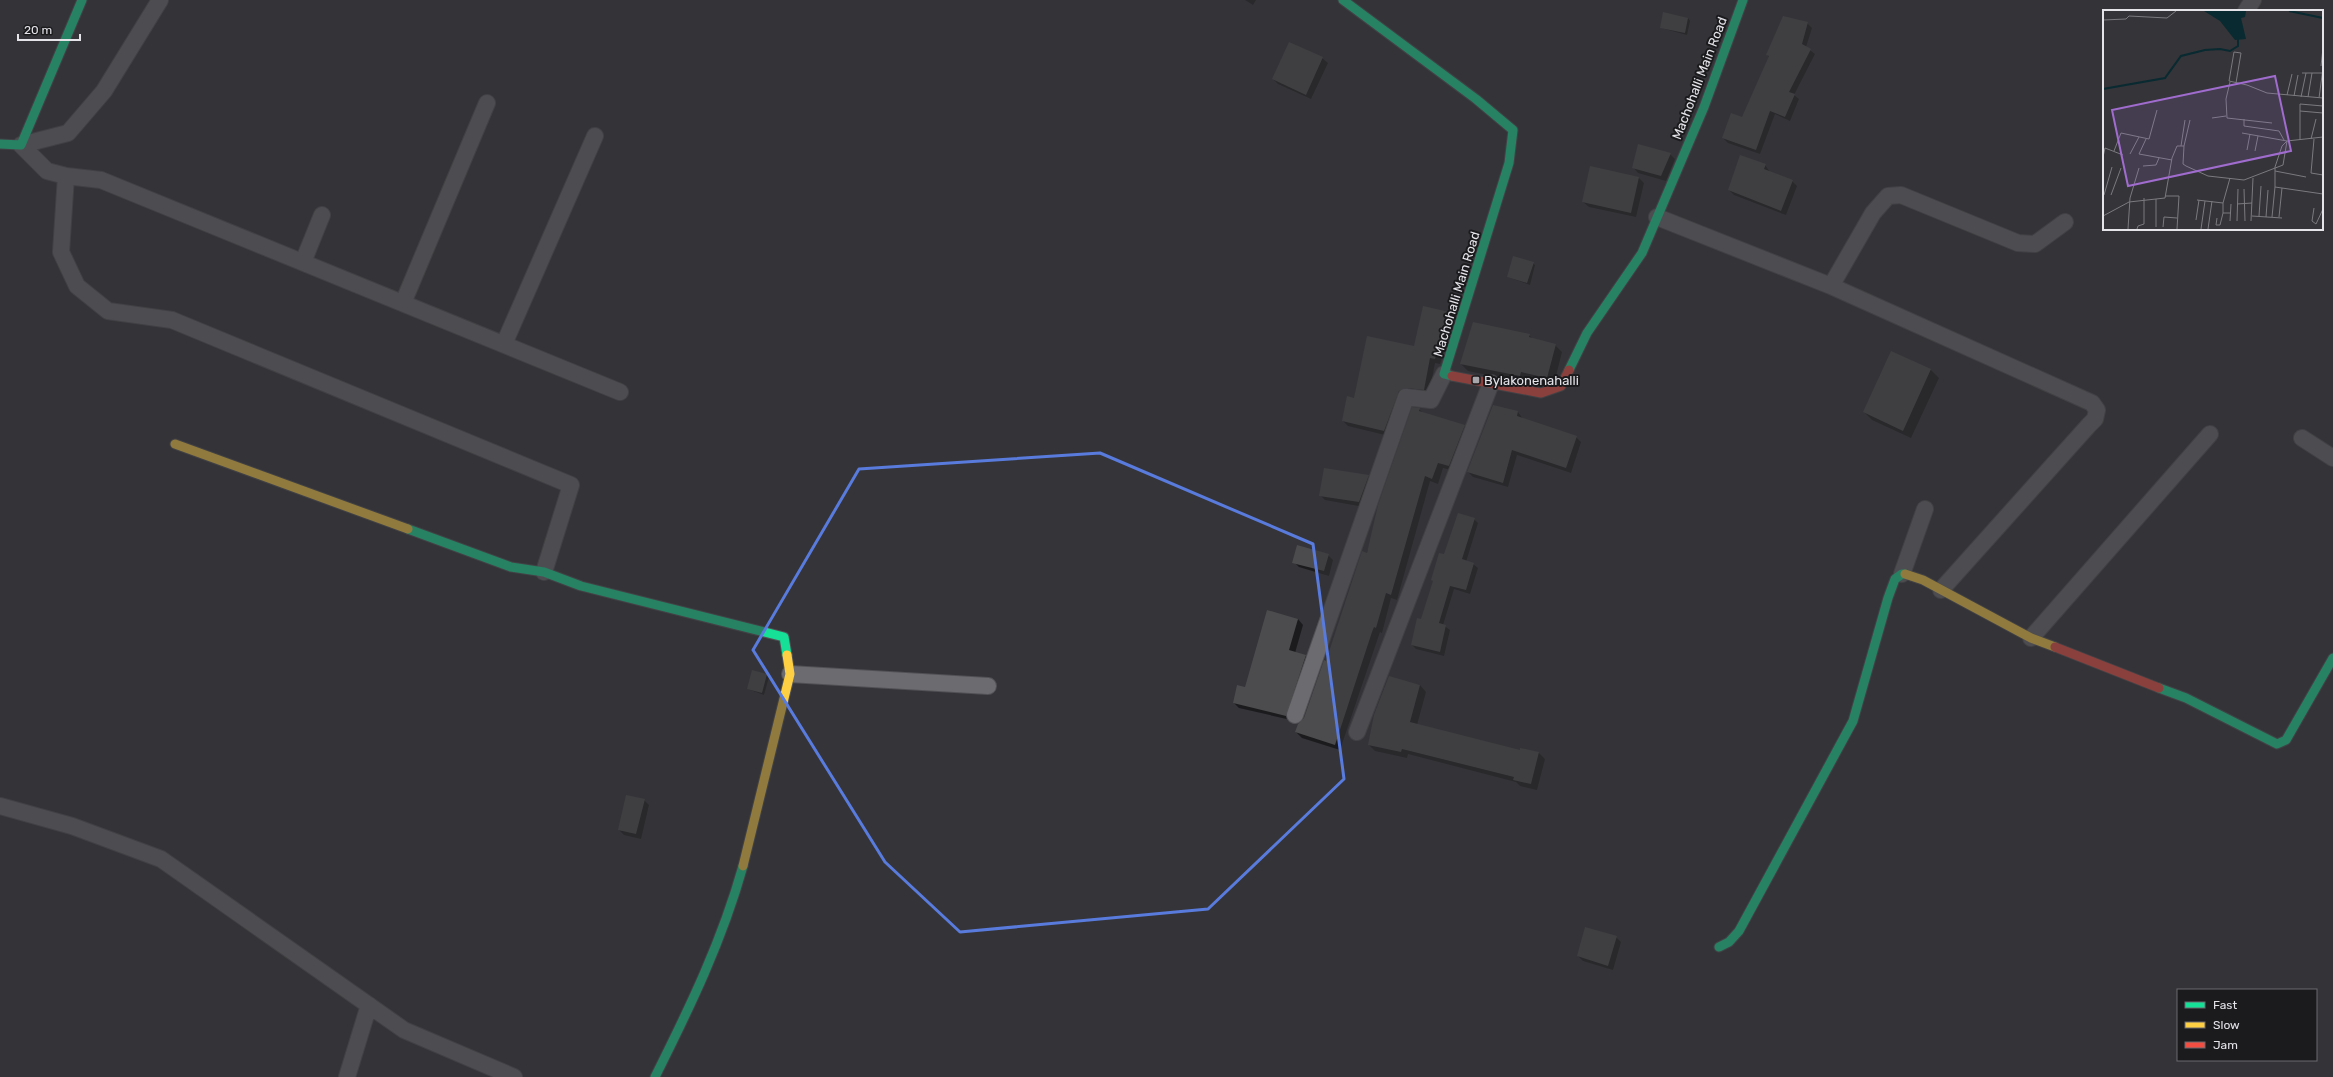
<svg xmlns="http://www.w3.org/2000/svg" width="2333" height="1077" font-family="Rubik,sans-serif">
<rect width="100%" height="100%" fill="#343439"/>
<!-- shadow -->
<path fill="#0007" d="M1245 0H1256L1253 5Z
M1688 18 1690 21 1687 35 1661 28Z
M1807 23 1812 28 1806 47 1815 54 1794 95 1799 99 1790 121 1775 114 1760 154 1728 143 1723 138 1743 119 1769 57 1767 55Z
M1322 58 1328 63 1311 99 1278 84 1273 79Z
M1670 154 1675 159 1666 181 1638 173 1633 167Z
M1765 165 1770 172 1792 181 1797 186 1786 215 1734 195 1729 190Z
M1639 178 1644 183 1636 217 1589 207 1583 202Z
M1533 263 1535 265 1530 285 1508 277Z
M1423 308 1449 313 1454 318 1440 364 1435 363 1429 394 1412 392 1389 436 1348 426 1343 421 1355 399 1415 347Z
M1529 335 1533 339 1555 345 1562 352 1554 384 1528 379 1527 383 1468 371 1461 364Z
M1892 352 1931 370 1939 378 1911 438 1872 420 1864 412Z
M1493 406 1518 412 1523 419 1576 437 1581 442 1571 473 1517 455 1508 487 1473 477 1468 472Z
M1419 409 1424 414 1464 426 1470 432 1455 471 1443 468 1438 484 1430 481 1397 600 1391 598 1382 633 1380 632 1340 750 1302 738 1296 732 1305 719 1327 662Z
M1368 476 1373 481 1364 507 1325 500 1320 495Z
M1474 519 1478 523 1466 562 1473 564 1478 568 1470 594 1454 589 1443 625 1450 630 1444 656 1416 649 1412 645 1445 555Z
M1328 555 1333 560 1329 576 1299 567 1294 562Z
M1298 619 1303 625 1295 653 1305 656 1310 661 1291 720 1239 708 1234 703Z
M767 675 769 677 764 695 748 689Z
M1389 678 1420 685 1426 692 1417 725 1520 751 1538 752 1545 759 1537 790 1520 786 1516 782 1408 754 1407 758 1375 751 1369 745Z
M644 800 649 805 641 839 624 835 619 830Z
M1616 937 1621 942 1613 970 1583 961 1578 956Z"/>
<!-- building -->
<path fill="#4c4b4d" d="M1663 12 1688 18 1685 33 1660 28Z
M1783 16 1808 22 1802 44 1811 49 1789 92 1795 94 1785 117 1770 111 1756 150 1722 138 1731 113 1742 117 1769 56 1766 55Z
M1289 42 1323 57 1306 95 1272 79Z
M1638 144 1671 153 1661 176 1632 168Z
M1740 155 1766 164 1764 169 1793 180 1781 211 1728 190Z
M1590 166 1639 177 1631 213 1582 202Z
M1513 256 1534 262 1527 283 1507 277Z
M1423 306 1449 312 1435 359 1430 358 1424 390 1407 388 1399 391 1384 431 1342 421 1347 396 1354 398 1367 336 1414 346Z
M1473 322 1530 334 1529 337 1556 344 1547 378 1521 372 1520 376 1460 364Z
M1891 351 1931 369 1903 431 1863 412Z
M1493 405 1518 411 1517 416 1577 436 1566 468 1512 450 1503 483 1467 472Z
M1412 407 1420 408 1419 411 1465 425 1449 466 1438 463 1432 479 1425 476 1391 595 1386 593 1376 628 1374 627 1372 632 1335 745 1295 732 1298 724 1304 718 1324 660 1326 661 1362 551 1367 553 1378 505Z
M1324 468 1369 475 1359 502 1319 496Z
M1458 513 1475 518 1462 559 1474 563 1466 590 1450 586 1439 623 1446 625 1440 652 1411 645 1417 618 1421 619 1433 581 1431 580 1439 553 1444 554Z
M1297 545 1329 554 1324 571 1292 563Z
M1267 610 1298 619 1289 650 1306 655 1286 716 1233 703 1237 685 1245 687Z
M752 670 767 674 762 693 747 689Z
M1389 676 1420 685 1410 722 1520 750V748L1539 752 1531 784 1513 780 1514 777 1402 749 1401 752 1368 745 1374 715Z
M626 795 645 799 636 834 618 830Z
M1585 927 1617 936 1608 966 1577 956Z"/>
<g fill="none" stroke-linecap="round" stroke-linejoin="round">
<!-- street casing -->
<g stroke="#515155" stroke-width="18">
<path id="street" d="M2246 11 2253 0
M21 145 47 171 66 176 101 180 620 392
M21 145 68 133 104 91 160 0
M66 176 61 252 77 286 108 311 172 320 571 485 544 572
M1657 217 1831 286 2092 403 2097 410 2095 419 2089 425 1941 590
M303 262 322 215
M1831 286 1873 213 1888 196 1901 195 2018 243 2035 244 2065 222
M403 303 487 103
M504 344 595 136
M2302 438 2333 458
M1902 574 1925 509
M2031 638 2210 434
M790 674 988 686
M1295 715 1406 397 1431 400 1444 374
M1357 732 1491 383
M0 806 72 826 161 859 404 1030 514 1077
M347 1077 369 1005"/>
</g>
<!-- fast casing -->
<g stroke="#515155" stroke-width="11">
<path id="fast" d="M1343 0 1476 99 1513 130 1509 163 1444 374 1452 376
M0 144 21 145 82 0
M1569 370 1587 333 1642 253 1704 107 1743 0
M408 529 511 567 544 572 581 586 784 637 787 655
M2159 688 2186 698 2277 744 2286 740 2333 658
M1719 947 1729 942 1739 931 1853 721 1888 598 1895 579 1902 574H1905
M655 1077C690 1007 722 941 743 866"/>
</g>
<!-- slow casing -->
<g stroke="#515155" stroke-width="11">
<path id="slow" d="M175 444 408 529
M1905 574 1923 580 2031 638 2055 647
M743 866 790 674 787 655"/>
</g>
<!-- jam casing -->
<g stroke="#515155" stroke-width="11">
<path id="jam" d="M1452 376 1541 393 1561 386 1569 370
M2055 647 2159 688"/>
</g>
<!-- street -->
<use href="#street" stroke="#6c6c70" stroke-width="16"/>
<!-- fast -->
<use href="#fast" stroke="#16e098" stroke-width="9"/>
<!-- slow -->
<use href="#slow" stroke="#ffcf43" stroke-width="9"/>
<!-- jam -->
<use href="#jam" stroke="#f24e42" stroke-width="9"/>
</g>
<!-- marked area -->
<path d="M0 0H2333V1077H0ZM1100 453 1313 544 1344 779 1208 909 960 932 885 862 753 650 859 469Z" fill="#343439" fill-opacity=".55" fill-rule="evenodd"/>
<path fill="none" stroke="#597bdd" stroke-width="3" stroke-linejoin="round" d="M1100 453 1313 544 1344 779 1208 909 960 932 885 862 753 650 859 469Z"/>
<!-- markers -->
<rect fill="#a6a6ab" stroke="#1b1b1e" stroke-width="1.5" x="1472" y="376" width="8" height="8" rx="2"/>
<g text-anchor="middle" stroke-width="4" stroke-linejoin="round" paint-order="stroke">
<!-- street labels -->
<g font-size="13" fill="#e4e4e9" stroke="#1b1b1e">
<text transform="translate(1699 78) rotate(-69)" y="5">Machohalli Main Road</text>
<text transform="translate(1456 294) rotate(-73)" y="5">Machohalli Main Road</text>
</g>
<!-- poi labels -->
<g font-size="13" fill="#e4e4e9" stroke="#1b1b1e" text-anchor="start">
<text x="1484" y="385">Bylakonenahalli</text>
</g>
</g>
<!-- overview -->
<g transform="translate(2103 10)">
<rect width="220" height="220" fill="#343439"/>
<path d="M101 1H143L142 7 138 8 143 29 132 30 117 11Z" fill="#082a30"/>
<path fill="none" stroke="#082a30" stroke-width="2" d="M186 1 220 8M0 79 62 68 78 46 102 40 117 39 127 41 135 36V29"/>
<path fill="none" stroke="#7a7a7f" stroke-width="1" d="M0 10 23 9 26 6 64 8 73 1M218 56 220 38M199 63H219M127 72 123 89 124 108 169 113M133 73 138 43 131 42 126 71 144 75 164 83 220 88M184 85 189 64M191 86 195 65M198 87 203 63M205 87 209 63M216 88 220 58M197 101 220 103M109 108 123 106M141 109V116L176 121 181 130M139 123 184 131 179 136 172 157V177M43 129 36 144 69 150M208 129 213 109M211 129 208 163 220 165M197 130V94L220 96M78 136 82 110M81 136 87 110M144 140 147 124M11 141 18 123 46 129 54 100M152 141 155 126M27 144 36 127M0 147 2 138 20 145M40 156 53 155 56 148M172 161 203 167M127 168 120 193V203H128M141 179 142 211M1 185 9 157M8 185 18 158M62 186H76L74 219M53 189V217M94 190 120 193M134 194 149 193M211 198 209 211 213 214 220 199M0 206 26 192 62 188 69 148 74 136H81L80 154 83 156 105 166 141 170 180 155 184 131 220 127M149 206 179 208M156 206 158 176M163 207 165 180M169 207 172 177 220 184M176 207 179 178M114 208 113 215H117L120 203M93 210 96 190M127 211 128 194M134 211 135 179M148 211 150 168M60 217 61 207 74 208M25 219 27 188 36 158M34 219 35 216 41 214V188M98 219 102 191M105 219 109 191"/>
<path fill="#a06cce" fill-opacity="0.15" stroke="#a06cce" stroke-width="2" d="M172 66 188 141 25 176 9 100Z"/>
<rect width="220" height="220" fill="none" stroke="#e4e4e9" stroke-width="2"/>
</g>
<!-- legend -->
<rect x="2177" y="989" width="140" height="72" fill="#1b1b1e" stroke="#6b6b6f"/>
<rect x="2185" y="1002" width="20" height="6" fill="#16e098" stroke="#6b6b6f"/>
<text x="2213" y="1009" font-size="12" fill="#e4e4e9">Fast</text>
<rect x="2185" y="1022" width="20" height="6" fill="#ffcf43" stroke="#6b6b6f"/>
<text x="2213" y="1029" font-size="12" fill="#e4e4e9">Slow</text>
<rect x="2185" y="1042" width="20" height="6" fill="#f24e42" stroke="#6b6b6f"/>
<text x="2213" y="1049" font-size="12" fill="#e4e4e9">Jam</text>
<!-- scale -->
<path d="M18 34v6h62v-6" fill="none" stroke="#e4e4e9" stroke-width="2"/>
<text x="24" y="34" font-size="12" fill="#e4e4e9" stroke="#1b1b1e" stroke-width="3" paint-order="stroke">20 m</text>
</svg>
